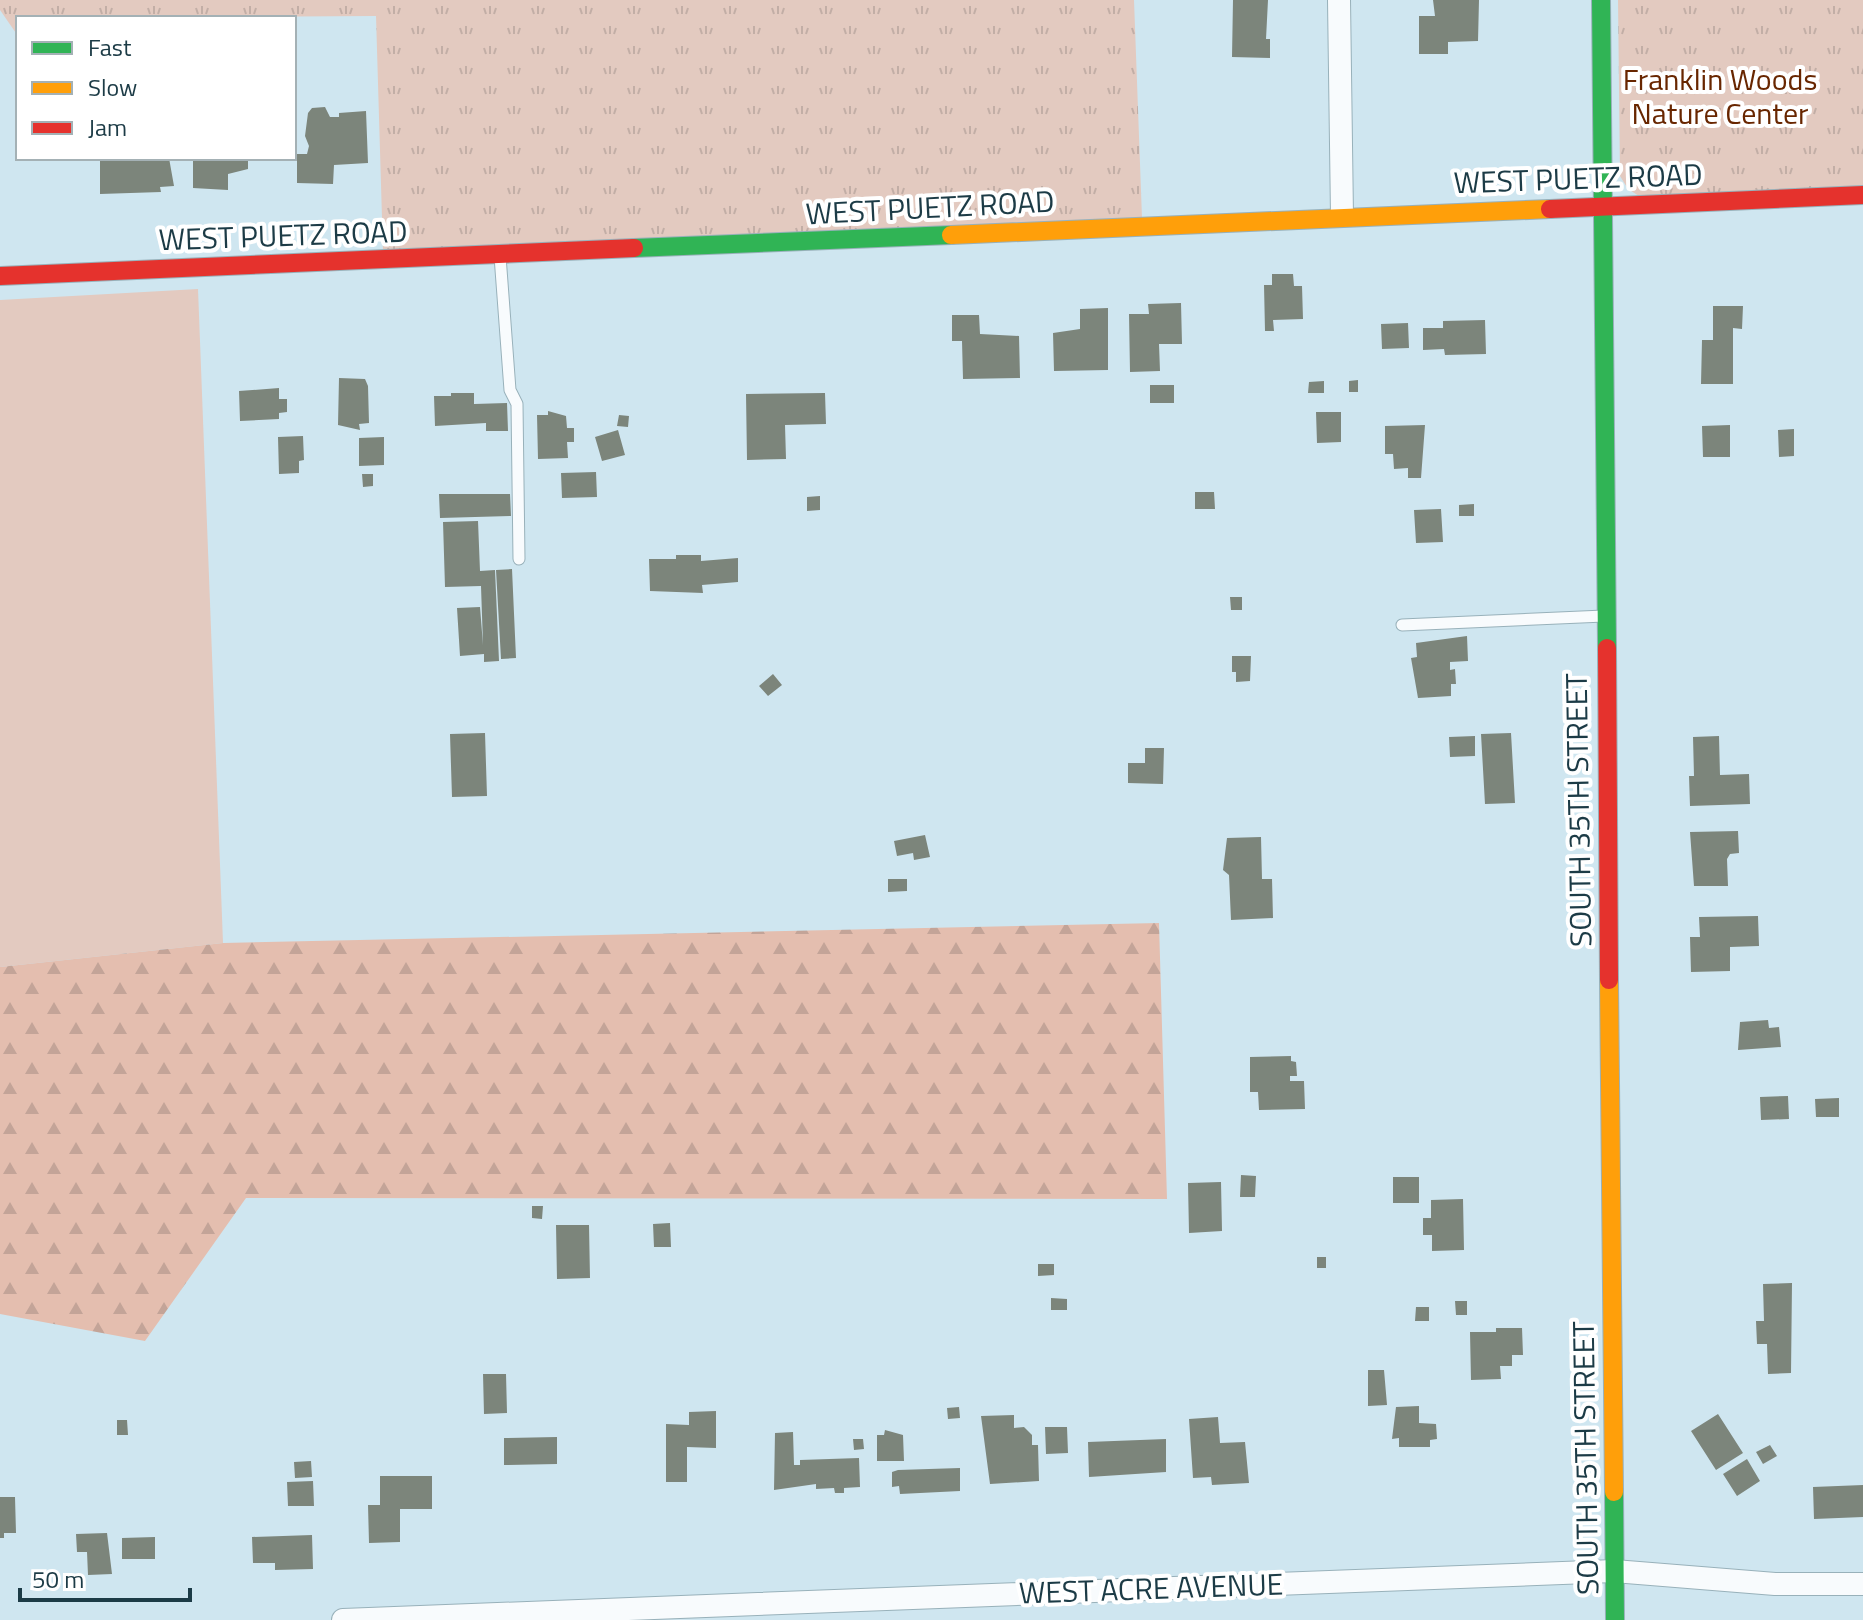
<svg xmlns="http://www.w3.org/2000/svg" width="1863" height="1620" font-family="'Titillium Web',sans-serif">
<defs>
<pattern id="forest-firs" width="22" height="20" patternUnits="userSpaceOnUse" patternTransform="scale(2)"><rect width="22" height="20" fill="#e4beaf"/><path d="M5 1l3.5 6h-7zM16 11l3.5 6h-7z" fill="#c3a498"/></pattern>
<pattern id="park-tufts" width="24" height="20" patternUnits="userSpaceOnUse" patternTransform="scale(2)"><rect width="24" height="20" fill="#e3cac0"/><path d="M3 7l-1-3M5 7V3M7 7l1-3M15 17l-1-3M17 17v-4M19 17l1-3" fill="none" stroke="#c2aea6"/></pattern>
</defs>
<rect width="100%" height="100%" fill="#cfe6f0"/>
<!-- grass -->
<path fill="#e3cac0" d="M198 289 223 943 0 967V300Z"/>
<!-- forest -->
<path fill="url(#forest-firs)" d="M1159 923 1167 1199 246 1198 145 1341 0 1314V967L223 943Z"/>
<!-- park -->
<path fill="url(#park-tufts)" d="M0 0H1134L1142 218 383 252 376 16 18 18V36L0 10Z
M1618 0H1863V189L1639 196 1628 189 1620 176Z"/>
<!-- building -->
<path fill="#7c857b" d="M1233 0H1268L1266 39H1270V58L1232 57Z
M1433 0H1479L1478 41 1448 42V54H1419V16H1435Z
M325 107 330 117H339V113L366 111 368 163 334 165 333 184 297 183V154H307L309 146 305 136 308 113 312 108Z
M169 158 174 186 160 187 161 192 100 194V160Z
M193 158H248V169L228 174V190L193 188Z
M1272 274H1293L1294 286H1302L1303 319 1273 320 1274 331H1265L1264 285H1272Z
M1181 303 1182 344H1159L1160 371 1130 372 1129 314H1149L1148 304Z
M1713 306H1743L1742 329 1733 328V384H1701L1702 340H1713Z
M1108 308V370L1054 371 1053 333 1080 329V309Z
M952 315H979L980 334 1019 336 1020 378 963 379 962 341H952Z
M1485 320 1486 354 1445 355 1444 349 1423 350V328H1443V321Z
M1408 323 1409 348 1382 349 1381 324Z
M339 378 365 379 368 386 369 423 359 424 360 430 338 425Z
M1358 380V392H1349V381Z
M1324 381V393H1308L1309 382Z
M1150 385H1174V403H1150Z
M279 388V399H287V412L279 413V419L240 421 239 391Z
M451 393H474V404L507 403 508 431H486V423L435 426 434 396H451Z
M825 393 826 424 785 425 786 459 747 460 746 394Z
M548 411 566 416 567 428H574V442H567L568 458 538 459 537 415H548Z
M1316 412H1341V442L1317 443Z
M619 415 629 416 628 427 617 426Z
M1425 425 1421 478H1408V468L1394 469 1393 454H1385V426Z
M1730 425V457H1703L1702 426Z
M1794 429V456L1779 457 1778 430Z
M618 430 625 455 602 461 595 437Z
M303 436 304 460 299 461V473L279 474 278 437Z
M384 437V465L359 466V438Z
M596 472 597 497 562 498 561 473Z
M362 474H373V486L363 487Z
M1195 492H1214L1215 509H1195Z
M439 494H510L511 516 440 518Z
M820 496V510L807 511V497Z
M1474 504V516H1459V505Z
M1441 509 1443 542 1416 543 1414 510Z
M478 521 480 571 495 570 499 661 484 662V654L460 656 457 608 480 607 483 645 481 586 445 587 443 522Z
M676 555H701V561L738 558V582L702 585 703 593 650 591 649 559H676Z
M512 569 516 658 501 659 496 570Z
M1230 597H1242V610H1231Z
M1467 636 1468 661 1450 662V670L1455 669 1456 684H1451V696L1418 698 1411 658 1417 657 1416 643Z
M1232 656H1251L1250 681 1236 682V672H1232Z
M773 674 782 685 768 696 759 686Z
M485 733 487 796 452 797 450 734Z
M1511 733 1515 803 1485 804 1481 734Z
M1475 736V756L1450 757 1449 737Z
M1719 736 1720 775 1749 774 1750 804 1690 806 1689 776H1694L1693 737Z
M1145 748H1164L1163 784 1128 783V763H1145Z
M1738 831 1739 853 1730 854 1727 859 1728 886H1694L1690 832Z
M925 835 930 857 914 860 913 853 897 856 894 841Z
M1261 837 1262 879H1272L1273 918 1231 920 1229 875 1223 870 1227 838Z
M888 879H907V891L888 892Z
M1758 916 1759 946 1730 947V971L1691 972 1690 937H1700L1699 917Z
M1768 1020 1769 1028 1779 1027 1781 1047 1738 1050 1740 1022Z
M1291 1056V1061L1296 1062 1297 1076H1290V1081H1304L1305 1109 1259 1110 1258 1092H1250V1057Z
M1788 1096 1789 1119 1761 1120 1760 1097Z
M1839 1098V1117H1816L1815 1099Z
M1241 1175 1256 1176 1255 1197H1240Z
M1393 1177H1419V1203H1393Z
M1221 1182 1222 1231 1189 1233 1188 1183Z
M1463 1199 1464 1250 1432 1251V1235H1423V1218H1431V1200Z
M532 1206H543L542 1219 532 1218Z
M670 1223 671 1247H654L653 1224Z
M556 1225H589L590 1278 557 1279Z
M1317 1257H1326V1268H1317Z
M1038 1264H1054V1275L1038 1276Z
M1792 1283 1791 1373 1768 1374 1767 1344H1757L1756 1321H1764L1763 1284Z
M1051 1298 1067 1299V1310H1051Z
M1455 1301H1467V1315H1456Z
M1416 1307H1429V1321H1415Z
M1496 1328H1522L1523 1355H1512V1366H1500L1501 1379 1471 1380 1470 1332H1496Z
M1368 1370H1384L1387 1405 1368 1406Z
M483 1374H506L507 1413 484 1414Z
M1419 1406V1423L1436 1424 1437 1439 1430 1440V1447H1399V1438L1392 1439 1396 1407Z
M959 1407 960 1418 948 1419 947 1408Z
M716 1411V1448L687 1447V1482H666V1424L689 1425V1412Z
M1718 1414 1743 1453 1716 1470 1691 1431Z
M1014 1415V1428L1024 1427 1032 1435V1445H1038L1039 1481 990 1484 981 1416Z
M1218 1417 1220 1443 1245 1442 1249 1483 1212 1485 1211 1477 1193 1478 1189 1419Z
M117 1420H127L128 1435H117Z
M1045 1427H1067L1068 1453 1046 1454Z
M885 1430 903 1435 904 1461H877V1435H884Z
M793 1432 794 1465H800V1460L859 1458 860 1487 844 1488V1493H835L834 1488 816 1489V1484L774 1490 775 1433Z
M557 1437V1464L504 1465V1438Z
M853 1439H863L864 1449 854 1450Z
M1166 1439V1472L1089 1477 1088 1442Z
M1770 1445 1777 1456 1763 1464 1756 1452Z
M1747 1459 1760 1481 1737 1496 1723 1474Z
M311 1461 312 1477 295 1478 294 1462Z
M960 1468V1491L900 1494 899 1486 892 1487V1472L898 1470Z
M380 1476H432V1509H400V1542L369 1543 368 1505H380Z
M313 1481 314 1506H288L287 1482Z
M1863 1485V1517L1814 1519 1813 1487Z
M0 1497H15L16 1533H4V1538H0Z
M107 1533 112 1574 88 1575 87 1552H77L76 1534Z
M312 1535 313 1569 275 1570V1563H253L252 1537Z
M155 1537V1559H122V1538Z"/>
<g fill="none" stroke-linecap="round" stroke-linejoin="round">
<!-- lane casing -->
<g stroke="#98b1ba" stroke-width="13">
<path id="lane" d="M500 256 510 390 517 404 519 559
M1402 625 1604 616"/>
</g>
<!-- street casing -->
<g stroke="#98b1ba" stroke-width="24">
<path id="street" d="M1339 0 1342 216
M343 1620 1614 1571 1775 1584H1863"/>
</g>
<!-- fast casing -->
<g stroke="#98b1ba" stroke-width="20">
<path id="fast" d="M1601 0 1607 648
M634 248 951 235
M1614 1492 1615 1620"/>
</g>
<!-- slow casing -->
<g stroke="#98b1ba" stroke-width="20">
<path id="slow" d="M951 235 1550 209
M1609 980 1614 1492"/>
</g>
<!-- jam casing -->
<g stroke="#98b1ba" stroke-width="20">
<path id="jam" d="M1550 209 1863 195
M0 276 634 248
M1607 648 1609 980"/>
</g>
<!-- lane -->
<use href="#lane" stroke="#f8fbfd" stroke-width="11"/>
<!-- street -->
<use href="#street" stroke="#f8fbfd" stroke-width="22"/>
<!-- fast -->
<use href="#fast" stroke="#30b455" stroke-width="18"/>
<!-- slow -->
<use href="#slow" stroke="#ff9f0a" stroke-width="18"/>
<!-- jam -->
<use href="#jam" stroke="#e5322d" stroke-width="18"/>
</g>
<g text-anchor="middle" stroke-width="8" stroke-linejoin="round" paint-order="stroke">
<!-- park labels -->
<g font-size="30" fill="#682600" stroke="#fff">
<text x="1720" y="90">Franklin Woods<tspan x="1720" dy="34">Nature Center</tspan></text>
</g>
<!-- street labels -->
<g font-size="30" fill="#1c3b46" stroke="#fff">
<text transform="translate(1578 179) rotate(-2)" y="10">WEST PUETZ ROAD</text>
<text transform="translate(930 208) rotate(-3)" y="10">WEST PUETZ ROAD</text>
<text transform="translate(283 236) rotate(-2)" y="10">WEST PUETZ ROAD</text>
<text transform="translate(1579 810) rotate(-91)" y="10">SOUTH 35TH STREET</text>
<text transform="translate(1586 1458) rotate(-91)" y="10">SOUTH 35TH STREET</text>
<text transform="translate(1151 1589) rotate(-2)" y="10">WEST ACRE AVENUE</text>
</g>
</g>
<!-- legend -->
<rect x="16" y="16" width="280" height="144" fill="#ffffff" stroke="#a4b1b5" stroke-width="2"/>
<rect x="32" y="42" width="40" height="12" fill="#30b455" stroke="#a4b1b5" stroke-width="2"/>
<text x="88" y="56" font-size="24" fill="#1c3b46">Fast</text>
<rect x="32" y="82" width="40" height="12" fill="#ff9f0a" stroke="#a4b1b5" stroke-width="2"/>
<text x="88" y="96" font-size="24" fill="#1c3b46">Slow</text>
<rect x="32" y="122" width="40" height="12" fill="#e5322d" stroke="#a4b1b5" stroke-width="2"/>
<text x="88" y="136" font-size="24" fill="#1c3b46">Jam</text>
<!-- scale -->
<path d="M20 1588v12h170v-12" fill="none" stroke="#1c3b46" stroke-width="4"/>
<text x="32" y="1588" font-size="24" fill="#1c3b46" stroke="#ffffff" stroke-width="6" paint-order="stroke">50 m</text>
</svg>
